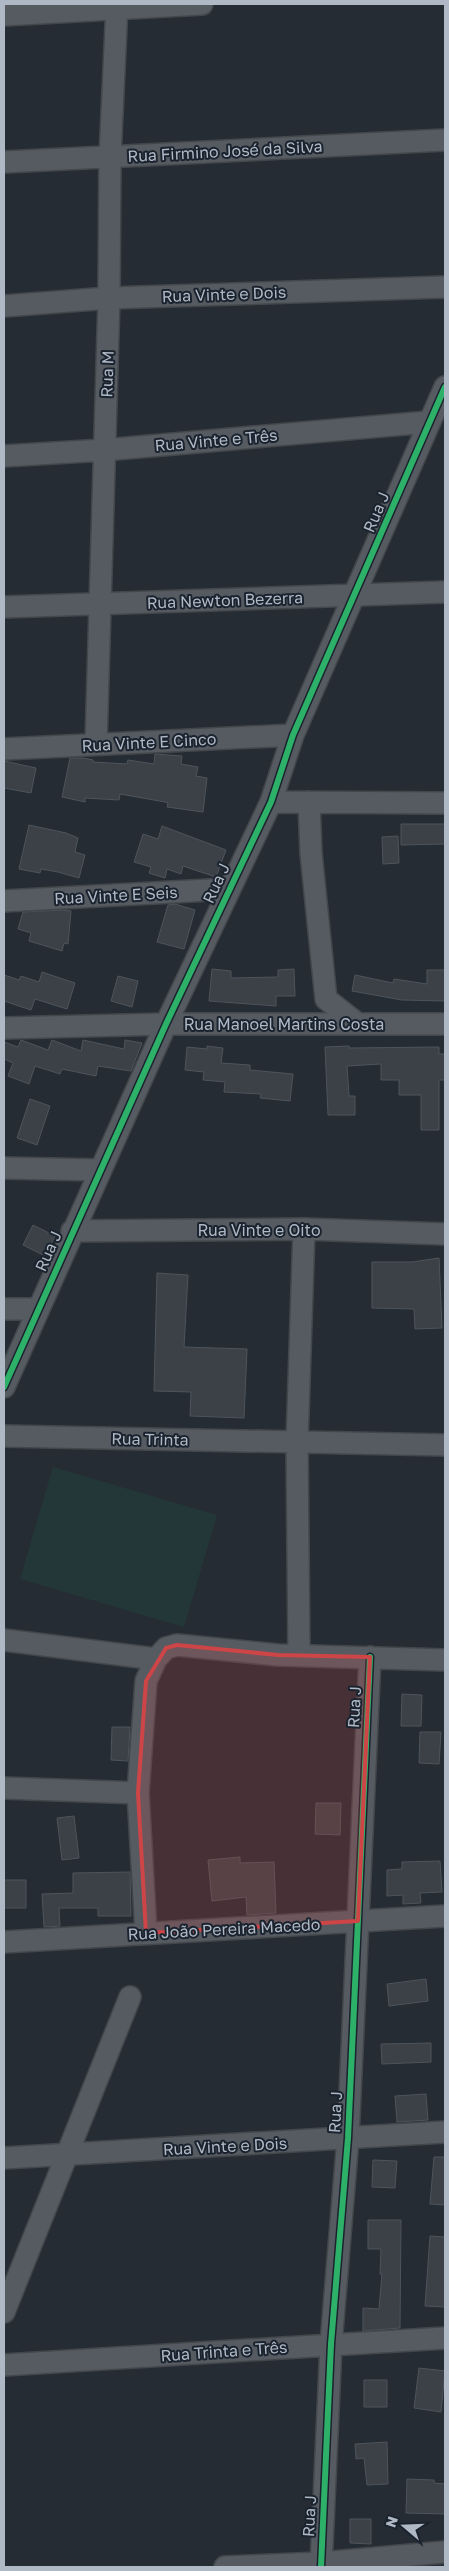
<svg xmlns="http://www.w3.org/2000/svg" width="449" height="2571" font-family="'Golos Text',sans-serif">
<rect width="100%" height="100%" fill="#262c33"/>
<!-- green -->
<path fill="#233739" d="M53 1467 217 1515 184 1627 20 1579Z"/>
<!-- building -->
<path fill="#3b4147" stroke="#4e545c" d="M155 754 182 756 181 764 198 767 196 776 207 778 203 812 167 807 168 803 165 802 120 794 119 800 85 798V802L62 797 70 758H83L93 760V762L127 764 128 760 154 764Z
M4 761 36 768 31 793 4 788Z
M401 824H445V844L401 845Z
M29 825 66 833 78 838 75 852 85 855 79 878 58 872 41 869 40 873 19 869Z
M162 826 226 850 216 877 183 866 181 874 167 869 165 878 149 873 151 867 134 862 143 834 158 839Z
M398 836 399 863 383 864 382 837Z
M175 904 195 910 184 949 157 942 168 905Z
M63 910 71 911 68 944 64 943 62 951 29 941 31 933 18 929 23 912Z
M212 969 231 971V978L278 977V970L294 969 295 996H276V1006L209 1001Z
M427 970H445V1001L402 1000 352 991 355 975 393 983 394 979 427 984Z
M42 972 75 983 67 1009 35 999 31 1010 4 1001V975L19 980 21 976 39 982Z
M118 976 138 981 132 1007 111 1001Z
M21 1040 48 1050 52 1040 81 1051 83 1040 124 1049 125 1040 142 1043 131 1071 98 1066 96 1076 62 1069 60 1074 35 1066 29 1084 8 1076 13 1063 4 1059V1042L18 1047Z
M207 1046 223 1048 221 1063 250 1065V1070L293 1074 290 1101 260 1098 261 1094 224 1092 225 1082 203 1080 204 1072 185 1070 187 1047 207 1049Z
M349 1046V1048L439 1047V1054H445V1080H439V1130H421V1095H399V1080H381V1064L347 1066 349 1096H355V1115H328L325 1047Z
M30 1099 50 1106 37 1145 17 1138Z
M33 1225 55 1236 45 1256 23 1245Z
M439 1258 442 1328 415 1329 414 1309 372 1308V1262H412Z
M157 1273 188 1275 184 1347 247 1349 244 1418 190 1416 191 1392 154 1391Z
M402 1694 422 1695 421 1726H401Z
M112 1727H130L128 1761 111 1760Z
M420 1732H441L439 1764 419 1763Z
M316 1803H341L340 1835 315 1834Z
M74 1816 79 1858 62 1860 57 1818Z
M240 1857V1863L274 1862 276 1913 247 1915 246 1897 212 1901 208 1860Z
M440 1861 442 1892 420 1893 421 1903 403 1904V1895L387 1896V1870L402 1869V1862Z
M130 1872 131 1916H98V1908H59L60 1926 44 1927 42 1894 73 1893V1873Z
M4 1880H26V1908H4Z
M426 1979 428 2001 389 2006 387 1984Z
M431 2043V2062L382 2064 381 2044Z
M426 2094 428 2120 397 2122 395 2096Z
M434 2157H445V2205L430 2204Z
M373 2160 397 2161 395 2188 372 2187Z
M368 2220H401L400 2328 363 2331V2308L379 2309 382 2274H380L381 2249H368Z
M430 2236 445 2237V2307L425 2306Z
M419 2368 445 2371 441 2412 414 2408Z
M364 2380H387V2407H364Z
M387 2442 388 2484 367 2485 364 2458 356 2459 355 2444Z
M407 2479 434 2480V2483L445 2484V2514L406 2513Z
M350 2519H371V2544L350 2543Z"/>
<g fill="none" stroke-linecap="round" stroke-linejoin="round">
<!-- street casing -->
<g stroke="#42474c" stroke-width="24">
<path id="street" d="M4 15 202 4
M4 162 445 140
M4 306 109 298 445 287
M4 456 104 450 429 422
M4 607 445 592
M96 744 109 298 110 157 117 4
M4 749 293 735
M271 802 445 803
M309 802 311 853 326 999 358 1024
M4 901 228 889
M4 1028 166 1024H445
M4 1168 99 1170
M72 1231 304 1229 445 1234
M4 1309H37
M4 1387 166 1024 271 802 293 735 445 387
M4 1436 445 1445
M4 1640 156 1659
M299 1655 297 1443 304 1229
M4 1788 138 1793
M146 1933 138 1793 146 1681 156 1659 166 1648 177 1645 278 1655 445 1660
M4 1942 445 1916
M4 2158 445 2132
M4 2312 130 1997
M4 2365 445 2338
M225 2567 321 2563 445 2552
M321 2567 331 2344 348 2138 370 1657"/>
</g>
<!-- street -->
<use href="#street" stroke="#565b62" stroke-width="21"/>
<!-- cycleway casing -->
<g stroke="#1a232e" stroke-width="9">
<path id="cycleway" d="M4 1387 166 1024 271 802 293 735 445 387
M321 2567 331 2344 348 2138 370 1657"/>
</g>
<!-- cycleway -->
<use href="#cycleway" stroke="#2db169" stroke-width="6"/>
</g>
<!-- marked area -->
<path fill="#ce4548" fill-opacity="0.2" stroke="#ce4548" stroke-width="4" stroke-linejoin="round" d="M177 1645 278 1655 370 1657 358 1921 146 1933 138 1793 146 1681 166 1648Z"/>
<g text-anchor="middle" stroke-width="4" stroke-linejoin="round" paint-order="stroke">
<!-- street labels -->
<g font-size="16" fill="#afb9c6" stroke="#1a232e">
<text transform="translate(225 151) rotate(-3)" y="6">Rua Firmino José da Silva</text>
<text transform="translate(224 294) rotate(-2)" y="6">Rua Vinte e Dois</text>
<text transform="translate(107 374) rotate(-88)" y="6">Rua M</text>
<text transform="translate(216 440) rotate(-5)" y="6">Rua Vinte e Três</text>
<text transform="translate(376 512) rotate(-67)" y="6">Rua J</text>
<text transform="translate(225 600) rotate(-2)" y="6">Rua Newton Bezerra</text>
<text transform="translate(149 742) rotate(-3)" y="6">Rua Vinte E Cinco</text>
<text transform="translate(216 883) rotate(-65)" y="6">Rua J</text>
<text transform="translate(116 895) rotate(-3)" y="6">Rua Vinte E Seis</text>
<text x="284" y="1030">Rua Manoel Martins Costa</text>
<text x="259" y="1236">Rua Vinte e Oito</text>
<text transform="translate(48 1251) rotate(-66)" y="6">Rua J</text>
<text transform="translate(150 1439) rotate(1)" y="6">Rua Trinta</text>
<text transform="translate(354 1707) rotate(-87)" y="6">Rua J</text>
<text transform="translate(224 1929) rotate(-3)" y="6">Rua João Pereira Macedo</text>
<text transform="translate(335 2112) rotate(-87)" y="6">Rua J</text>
<text transform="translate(225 2146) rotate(-3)" y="6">Rua Vinte e Dois</text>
<text transform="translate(224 2351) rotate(-4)" y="6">Rua Trinta e Três</text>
<text transform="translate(309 2516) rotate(-87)" y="6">Rua J</text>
</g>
</g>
<!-- border -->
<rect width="449" height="2571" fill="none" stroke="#afb9c6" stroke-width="10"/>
<!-- north arrow -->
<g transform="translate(404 2526) rotate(289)" stroke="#1a232e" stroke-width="4" paint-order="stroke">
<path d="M0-4L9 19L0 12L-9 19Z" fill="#afb9c6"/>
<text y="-8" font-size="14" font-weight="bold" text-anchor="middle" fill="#afb9c6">N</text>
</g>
</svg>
